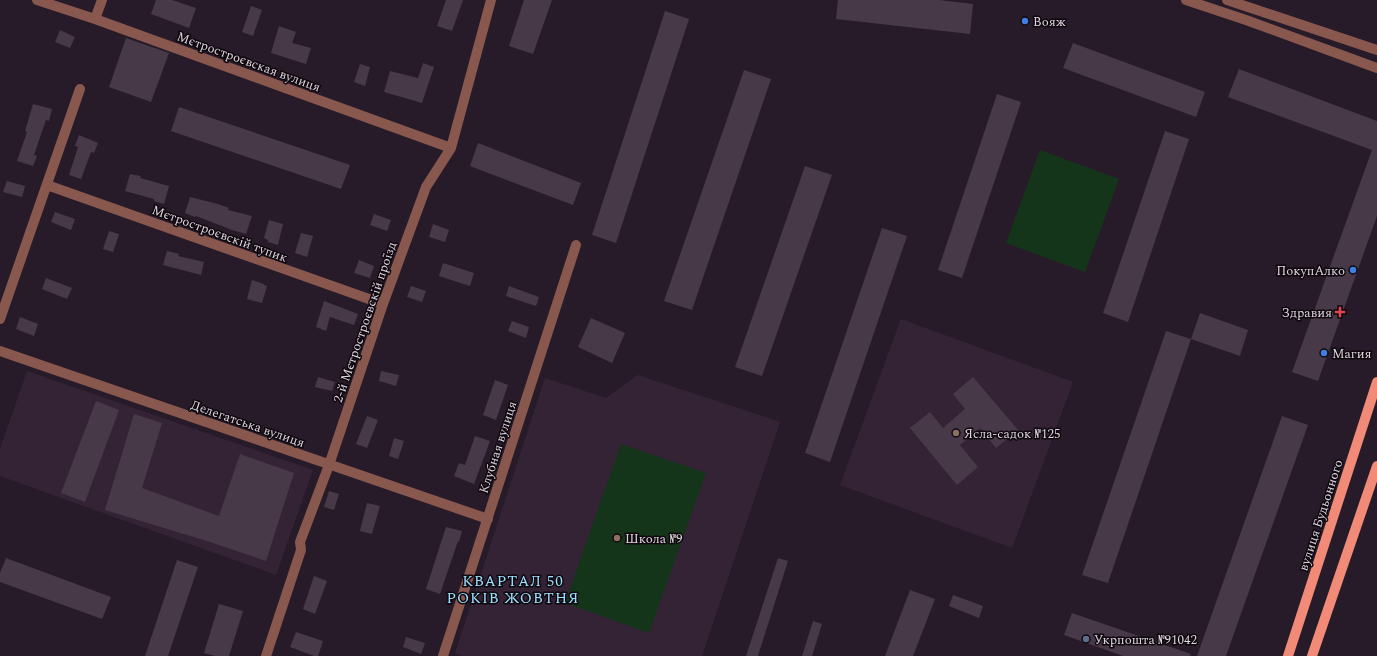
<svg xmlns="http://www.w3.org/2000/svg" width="1377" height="656" font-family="Spectral,serif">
<rect width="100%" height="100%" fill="#281b29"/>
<!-- built -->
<path fill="#342335" d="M901 319 1073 382 1012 548 840 485Z
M27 371 313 470 276 575 0 476V449Z
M638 375 780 422 702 656H462L455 653 545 378 606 398Z"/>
<!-- green -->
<path fill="#15351a" d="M1040 150 1119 179 1085 272 1006 243Z
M621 444 706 473 649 633 565 603Z"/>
<!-- building -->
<path fill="#483948" d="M156 0H172L196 8 189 28 151 14Z
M446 0H463L452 31 437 26Z
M524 0H552L533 54 509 46Z
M838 0H939L973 4 970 34 836 19Z
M251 6 262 10 253 36 242 32Z
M665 11 689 19 616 243 592 235Z
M279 26 296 32 292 43 311 48 306 64 271 53Z
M60 30 75 37 70 48 55 42Z
M126 38 169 53 151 102 109 87Z
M1073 43 1205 92 1196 117 1063 68Z
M423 63 434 67 422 103 384 92 390 71 418 78Z
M360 64 370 67 365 86 354 82Z
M1239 69 1377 121V216L1318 381 1292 372 1372 150 1228 97Z
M744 70 771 79 692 310 664 301Z
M997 94 1021 102 962 278 938 270Z
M33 104 52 109 49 121 46 120 34 155 37 156 33 166 17 161 27 132 25 131Z
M179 107 350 165 341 189 171 131Z
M1165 131 1189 139 1128 322 1103 313Z
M79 135 98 143 94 153 91 152 81 179 69 175 78 147 75 146Z
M478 143 581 183 573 205 470 166Z
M805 166 832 175 762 376 735 367Z
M130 174 141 176 140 178 169 186 164 204 154 201V199L125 191Z
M7 181 25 186 22 197 3 192Z
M190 197 218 204 229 208 228 210 252 216 246 234 232 230 196 216 195 217 185 213Z
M55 212 75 219 71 230 51 222Z
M374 214 391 220 387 231 370 225Z
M269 220 283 224 278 245 268 242V240L264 238Z
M433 224 449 230 445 242 429 237Z
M882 228 907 236 830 462 805 453Z
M109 231 119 234 113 252 103 249Z
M301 233 313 236 307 257 295 253Z
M167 251 179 254 178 256 204 262 201 275 163 265Z
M359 260 374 266 370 278 354 273Z
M443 263 474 273 470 286 439 276Z
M46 278 72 288 67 299 42 289Z
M252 280 264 284V285L267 286 262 303 247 299Z
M411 286 426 291 422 302 407 297Z
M509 286 539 297 536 306 506 296Z
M324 301 358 314 354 325 330 317 326 331 316 327Z
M1200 313 1248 330 1240 356 1191 339Z
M20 317 38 324 34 336 16 329Z
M591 318 625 333 612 363 578 347Z
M512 321 529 327 526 338 508 331Z
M1166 331 1191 339 1108 583 1082 575Z
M381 371 399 375 396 386 379 381Z
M318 377 335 382 332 391 315 387Z
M973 377 1018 430 996 448 980 428 960 445 978 467 957 485 910 428 930 412 943 428 965 409 953 394Z
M495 380 508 385 496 420 483 415Z
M96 401 119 410 85 502 61 493Z
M134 414 162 423 142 488 219 516 240 454 294 473 266 561 210 542 105 510Z
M367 416 378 420 367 448 356 444Z
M1282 416 1308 425 1226 656H1197Z
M475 436 490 441 474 484 454 476 459 463 465 465Z
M394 438 404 441 398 459 389 456Z
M329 491 339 494 334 510 324 507Z
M367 503 380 506 372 534 360 531Z
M446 527 462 531 459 542 458 541 440 594 426 589Z
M6 558 111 597 102 619 0 582V573Z
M778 558 788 561 758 656H746Z
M177 560 198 567 168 656H145Z
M314 576 327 581 315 614 303 609Z
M910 590 935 599 913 656H885Z
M953 595 983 606 979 618 949 606Z
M219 604 243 611 229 656H215L204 653Z
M1072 613 1191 654 1190 656H1123L1064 635Z
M813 621 822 624 812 656H802Z
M296 632 323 641 318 656H314L290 647Z
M406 637 425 643 421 654 403 647Z"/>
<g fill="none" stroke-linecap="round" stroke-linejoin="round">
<!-- minor -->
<path stroke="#88574d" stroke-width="10" d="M37 0 95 19 451 148
M1186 0 1246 20 1377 68
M1227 0 1377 50
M95 19 102 0
M47 185 383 304
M0 319 80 89
M0 351 488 519
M266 656 301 550 300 542 329 465 383 304 426 187 451 148 491 0
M443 656 576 245"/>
<!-- major -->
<path stroke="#f18b77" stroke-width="10" d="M1288 656 1377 382
M1312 656 1377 466"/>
</g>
<!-- markers -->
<g fill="#3f7fe0" stroke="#0e080e" stroke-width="1.5">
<circle cx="1025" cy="21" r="4"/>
<circle cx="1353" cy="270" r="4"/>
<circle cx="1324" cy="353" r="4"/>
</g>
<path fill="#e0444e" stroke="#0e080e" stroke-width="1.5" d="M1338 306h4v4h4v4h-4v4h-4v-4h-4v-4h4z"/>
<g fill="#8d6e63" stroke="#0e080e" stroke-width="1.5">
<circle cx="956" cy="433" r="4"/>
<circle cx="617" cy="538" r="4"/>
</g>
<circle fill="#5c6f8a" stroke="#0e080e" stroke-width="1.5" cx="1086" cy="639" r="4"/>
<g text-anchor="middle" stroke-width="3" stroke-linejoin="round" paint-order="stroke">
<!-- poi labels -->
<g font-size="13" fill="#dfd6df" stroke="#0e080e" text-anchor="start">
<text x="1033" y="26">Вояж</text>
<text x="1345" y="275" text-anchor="end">ПокупАлко</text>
<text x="1332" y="317" text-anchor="end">Здравия</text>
<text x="1332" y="358">Магия</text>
<text x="964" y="438">Ясла-садок №125</text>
<text x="625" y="543">Школа №9</text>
<text x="1094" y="644">Укрпошта №91042</text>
</g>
<!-- street labels -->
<g font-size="13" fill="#dfd6df" stroke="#0e080e">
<text transform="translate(249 61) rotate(20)" y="5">Мєтростроєвская вулиця</text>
<text transform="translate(220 233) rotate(20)" y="5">Мєтростроєвскій тупик</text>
<text transform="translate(364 322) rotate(-71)" y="5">2-й Мєтростроєвскій проїзд</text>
<text transform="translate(248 423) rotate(19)" y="5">Делегатська вулиця</text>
<text transform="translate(497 447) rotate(-72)" y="5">Клубная вулиця</text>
<text transform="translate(1320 515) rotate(-72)" y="5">вулиця Будьонного</text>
</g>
<!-- quarter labels -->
<g font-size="15" letter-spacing="1" fill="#9ce0ff" stroke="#0e080e">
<text x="513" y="586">КВАРТАЛ 50<tspan x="513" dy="17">РОКІВ ЖОВТНЯ</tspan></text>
</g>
</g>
</svg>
